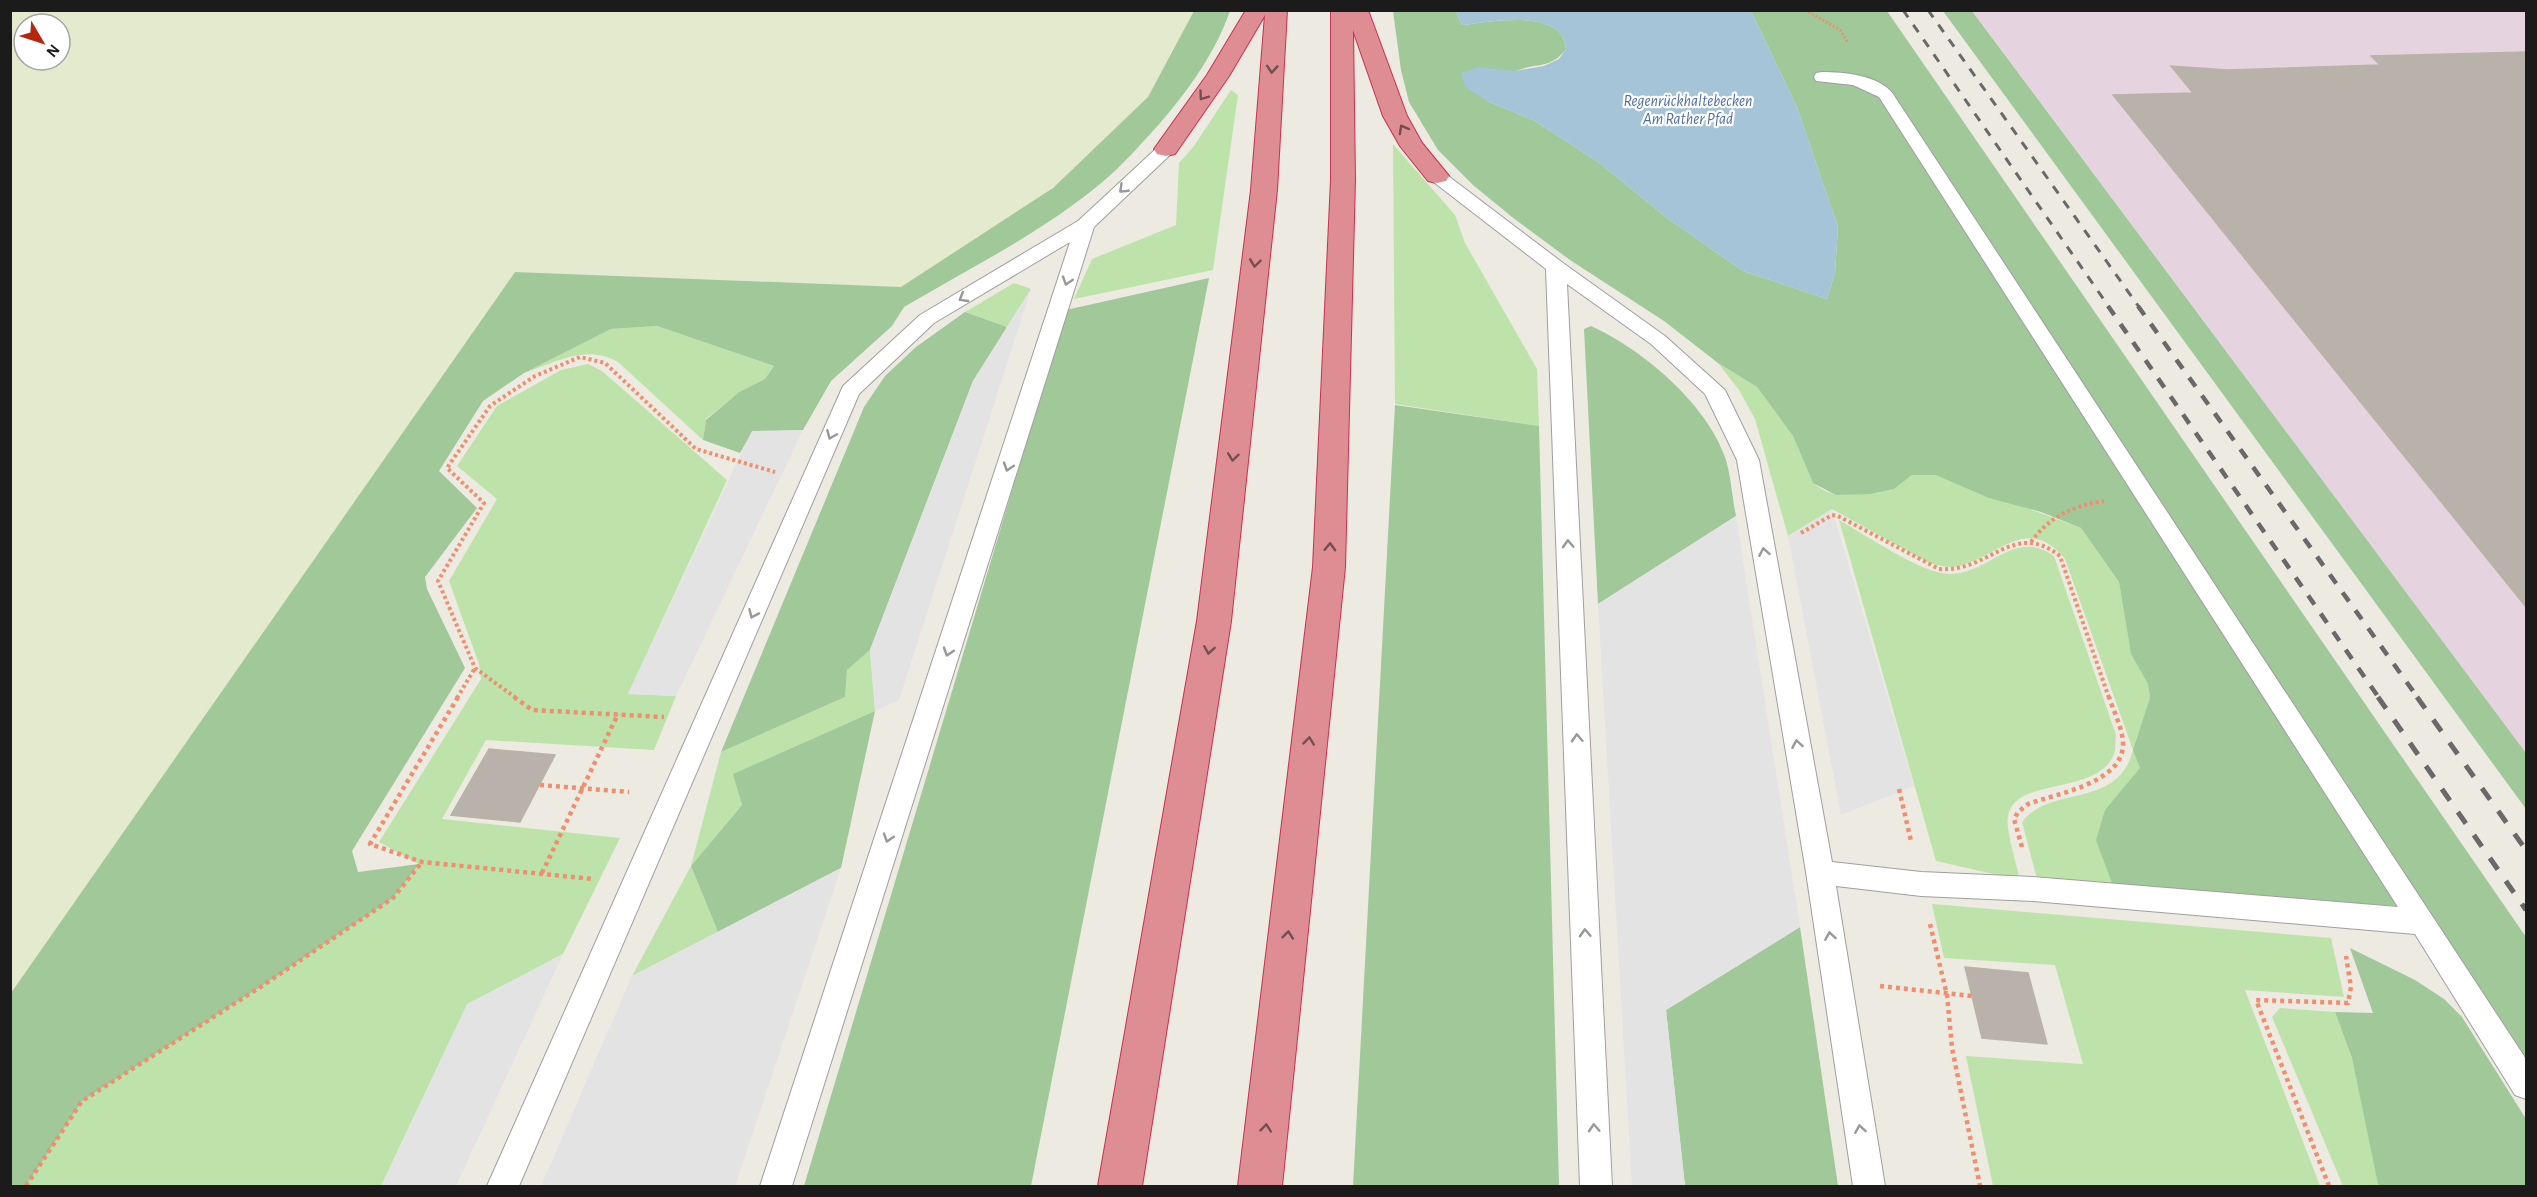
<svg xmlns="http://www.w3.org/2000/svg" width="2537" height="1197" font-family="'Alegreya Sans',sans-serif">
<rect width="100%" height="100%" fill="#eceae1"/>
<!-- industrial -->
<path fill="#e5d4df" d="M1972 11H2526V753L1983 25Z"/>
<!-- farmland -->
<path fill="#e4eacd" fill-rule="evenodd" d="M11 11H1194L1148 97 1053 188 901 287 515 272 11 993ZM24 24H60V60H24Z"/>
<!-- grass -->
<path fill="#bee3aa" d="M1231 90 1238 95 1213 270 1074 299 1092 259 1176 225 1179 163 1194 146Z
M1393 144 1455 215 1465 243 1537 369 1539 426 1395 404Z
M1014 283 1031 289 1007 327 965 312Z
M657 326 774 366 765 379 739 392 706 419 703 440 618 362C586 344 557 362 524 373L611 329Z
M1718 363 1757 387 1793 436 1813 483 1823 490 1836 495 1894 489 1912 475H1936L2081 528 2119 582 2131 653 2148 684 2150 698 2141 768 2105 810 2113 886 2038 883 2022 822C2051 784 2118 810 2133 750L2065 559C2026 510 1994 563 1952 567 1944 567 1937 565 1929 563L1832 509 1788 536 1755 419 1739 390Z
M588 364 602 371 727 480 628 694 676 696 654 750 486 740 442 819 620 838 563 954 467 1005 381 1186H26L82 1101 262 986 393 898 419 864 379 842 481 679 479 664 449 581 497 499 457 466 497 406 561 370Z
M1839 520C1866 535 1923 575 1951 574 1991 573 2014 528 2054 556L2116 735C2115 741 2116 749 2114 754 2098 796 2015 776 2008 816 2005 828 2017 866 2020 880L1936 861Z
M870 650 875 711 734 774 742 805 691 866 718 932 632 976 691 866 721 752 845 697 847 670Z
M1932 904 2331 938 2344 997 2245 990 2320 1186H1993L1966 1056 2083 1064 2055 965 1944 958Z
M2280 1008 2335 1012 2352 1058 2380 1186H2343L2272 1017Z"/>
<!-- forest -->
<path fill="#a0c899" d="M1194 11H1230C1215 53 1190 88 1161 122 1142 143 1122 166 1100 184 1041 233 970 268 904 307L892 326 831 381 803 430 752 432 740 453 703 440 706 420 739 392 765 379 774 366 657 326 611 329 524 373 483 401 439 471 477 508 425 577 427 589 465 668 352 851 358 872 419 864 393 898 262 986 82 1101 26 1186H11V993L515 272 901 287 1053 188 1148 97Z
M1393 11H1456L1462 25C1491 22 1563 7 1566 49 1550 70 1537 62 1516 71 1506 75 1495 92 1487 101L1535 121 1598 162 1667 218 1743 271 1827 299 1835 273 1838 227 1797 107 1751 11H1887L2526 937V1063L2426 908 2113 886 2096 840 2105 810 2140 768 2133 750 2150 698 2148 684 2131 654 2119 582 2081 528 2041 512 1989 498 1936 475H1912L1894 489 1870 494 1836 495 1813 483 1793 436 1757 387 1718 363 1664 321 1570 260 1512 217 1473 185 1438 150 1409 102 1401 70Z
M1943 11H1972L2526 753V809Z
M1209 278 1031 1186H804L1066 310Z
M965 312 1007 327 973 381 870 650 847 670 845 697 721 752 864 407 885 376 916 347Z
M1591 326C1642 349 1706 403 1725 457 1731 475 1732 497 1736 516L1598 604 1584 329Z
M1395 405 1539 426 1559 1186H1353Z
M875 711 841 868 718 932 691 866 742 805 733 774Z
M1800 927 1838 1186H1685L1666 1010Z
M2350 948 2415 980 2444 999 2462 1017 2526 1119V1186H2380L2378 1184 2352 1058 2335 1012 2373 1013Z"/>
<!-- parking -->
<path fill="#e3e3e3" d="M1031 289 899 700 875 711 870 650 973 381Z
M803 430 676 696 628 694 752 431Z
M1832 509 1914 786 1841 815 1788 536Z
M1736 516 1800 927 1666 1010 1685 1186H1632L1598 604Z
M841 868 735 1186H541L632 976Z
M563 954 456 1186H381L467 1004Z"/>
<!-- water -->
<path fill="#a5c4d7" d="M1456 11H1751L1797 107 1838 227 1835 273 1827 299 1743 271 1667 218 1598 162 1535 121 1487 101 1465 87 1461 73 1478 67 1515 71 1544 66 1559 59 1566 49C1563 7 1490 22 1462 25Z"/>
<!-- building -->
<path fill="#b8b2ab" stroke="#bcb2a5" stroke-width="1.5" d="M2526 52V607L2113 95 2193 93 2171 66 2228 70 2380 65 2371 56Z
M489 749 555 755 520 822 451 815Z
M1965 967 2028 973 2047 1044 1982 1038Z"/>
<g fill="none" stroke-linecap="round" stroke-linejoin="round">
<!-- service casing -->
<g stroke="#9f9f9f" stroke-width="2">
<path id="service" d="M1822 72C1844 72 1879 75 1893 94L2526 1059V1099L2515 1095 2415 934 2033 901 1921 896 1836 886 1885 1186H1853L1806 872 1737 460 1705 394 1651 344 1567 284 1612 1186H1580L1546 269 1431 180 1428 176 1431 172H1443L1563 263 1665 336 1725 390 1759 460 1832 862 1921 872 2033 877 2398 907 1879 97 1853 85 1816 81 1814 77 1816 73Z
M1166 144 1172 145 1175 149 1172 153 1094 227 792 1186H760L1070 242 934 323 859 394 519 1186H487L843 386 920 315 1078 221 1160 145Z"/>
</g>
<!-- motorway casing -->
<g stroke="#c73150" stroke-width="2">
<path id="motorway" d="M1246 10H1287L1277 190 1231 621 1142 1186H1098L1197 621 1251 190 1265 15 1229 76 1175 154 1166 156 1157 154 1154 149 1207 75Z
M1331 10H1368L1407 116 1422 143 1449 176 1446 181 1437 183 1428 181 1400 146 1383 116 1353 30 1355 180 1345 567 1282 1186H1238L1313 567 1331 180Z"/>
</g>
<!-- path-far2 -->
<path stroke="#ee8f70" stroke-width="3" stroke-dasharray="2 2" stroke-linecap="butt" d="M1805 10 1840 30 1848 43"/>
<!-- path-far1 -->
<path stroke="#ee8f70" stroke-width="4" stroke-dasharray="3 3" stroke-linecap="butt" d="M1801 533 1832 515 1838 516 1939 569C1990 573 2013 519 2060 556L2109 698
M2031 542C2050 516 2073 506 2104 501
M457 698 475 668
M516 698 475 668 438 581 484 503 447 468 490 406 535 376 580 357 605 363 696 449 775 472"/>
<!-- path -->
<path stroke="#ee8f70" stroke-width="4.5" stroke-dasharray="4 4" stroke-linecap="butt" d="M458 697 370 844 422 862 593 879
M514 697 532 710 664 717
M540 785 629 792
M1899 789 1911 841
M2022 847 2014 819 2018 812 2028 804C2058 793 2125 783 2123 742 2122 727 2113 710 2109 697
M542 873 618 714
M1930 924 1947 995 1952 1048 1980 1186
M1880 986 1972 996
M26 1186 82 1101 262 986 393 898 422 862
M2329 1186 2256 1000 2348 1003 2351 987 2346 956"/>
<!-- service -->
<use href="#service" fill="#fff" fill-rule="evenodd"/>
<!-- motorway -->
<use href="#motorway" fill="#de8e92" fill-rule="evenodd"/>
<!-- rail-far2 -->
<path stroke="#696969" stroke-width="3" stroke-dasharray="9 9" stroke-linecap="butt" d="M1903 10 2109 307
M1928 10 2139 307"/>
<!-- rail-far1 -->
<path stroke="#696969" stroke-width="4.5" stroke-dasharray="11 11" stroke-linecap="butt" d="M2108 306 2379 698
M2138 306 2418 698"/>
<!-- rail -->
<path stroke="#696969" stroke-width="5" stroke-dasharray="14 14" stroke-linecap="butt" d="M2378 697 2526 910
M2417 697 2526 850"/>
</g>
<!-- one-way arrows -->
<defs><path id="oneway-chevron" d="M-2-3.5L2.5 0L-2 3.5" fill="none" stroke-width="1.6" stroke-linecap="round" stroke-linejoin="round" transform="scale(1.5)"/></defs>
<g stroke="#734f51">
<use href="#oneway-chevron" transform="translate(1272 69) rotate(94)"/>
<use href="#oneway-chevron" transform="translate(1203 96) rotate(126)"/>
<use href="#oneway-chevron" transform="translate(1403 129) rotate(-119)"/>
<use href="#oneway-chevron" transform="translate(1255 263) rotate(97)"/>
<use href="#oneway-chevron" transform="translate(1233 457) rotate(97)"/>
<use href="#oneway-chevron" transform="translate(1330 547) rotate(-88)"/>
<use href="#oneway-chevron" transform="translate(1209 650) rotate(99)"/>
<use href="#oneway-chevron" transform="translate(1309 741) rotate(-84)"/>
<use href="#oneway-chevron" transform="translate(1288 935) rotate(-84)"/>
<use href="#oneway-chevron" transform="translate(1266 1128) rotate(-84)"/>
</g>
<g stroke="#989898">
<use href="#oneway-chevron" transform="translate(1123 189) rotate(136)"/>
<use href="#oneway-chevron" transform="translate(1067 281) rotate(108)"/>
<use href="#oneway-chevron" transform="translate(963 298) rotate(149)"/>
<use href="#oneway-chevron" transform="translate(831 435) rotate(113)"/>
<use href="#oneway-chevron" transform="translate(1008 467) rotate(108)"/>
<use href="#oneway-chevron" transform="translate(1568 544) rotate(-93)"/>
<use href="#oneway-chevron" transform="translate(1764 552) rotate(-100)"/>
<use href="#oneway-chevron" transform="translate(753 614) rotate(114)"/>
<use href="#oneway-chevron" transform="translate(948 652) rotate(108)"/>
<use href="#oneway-chevron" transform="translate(1577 738) rotate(-93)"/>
<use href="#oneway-chevron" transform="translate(1797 744) rotate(-100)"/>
<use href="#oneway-chevron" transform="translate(888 838) rotate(108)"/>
<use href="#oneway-chevron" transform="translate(1585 933) rotate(-93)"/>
<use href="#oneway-chevron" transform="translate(1830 936) rotate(-99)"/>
<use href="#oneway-chevron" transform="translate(1594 1128) rotate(-93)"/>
<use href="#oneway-chevron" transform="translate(1860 1129) rotate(-99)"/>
</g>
<g text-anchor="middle" stroke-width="4.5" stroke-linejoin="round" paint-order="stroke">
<!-- far-water labels -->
<g font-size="16" font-style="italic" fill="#506ea2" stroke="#fff">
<text x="1688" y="106">Regenrückhaltebecken<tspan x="1688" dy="18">Am Rather Pfad</tspan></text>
</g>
</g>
<!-- border -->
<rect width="2537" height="1197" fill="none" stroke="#1b1b1b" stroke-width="24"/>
<!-- north arrow -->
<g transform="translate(42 42) rotate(129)"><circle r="28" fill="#ffffff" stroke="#a4a4a4" stroke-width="1.5"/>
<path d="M0-4.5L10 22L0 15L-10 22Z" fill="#b7270f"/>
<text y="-9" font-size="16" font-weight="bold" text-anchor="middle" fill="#1b1b1b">N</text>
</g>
</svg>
